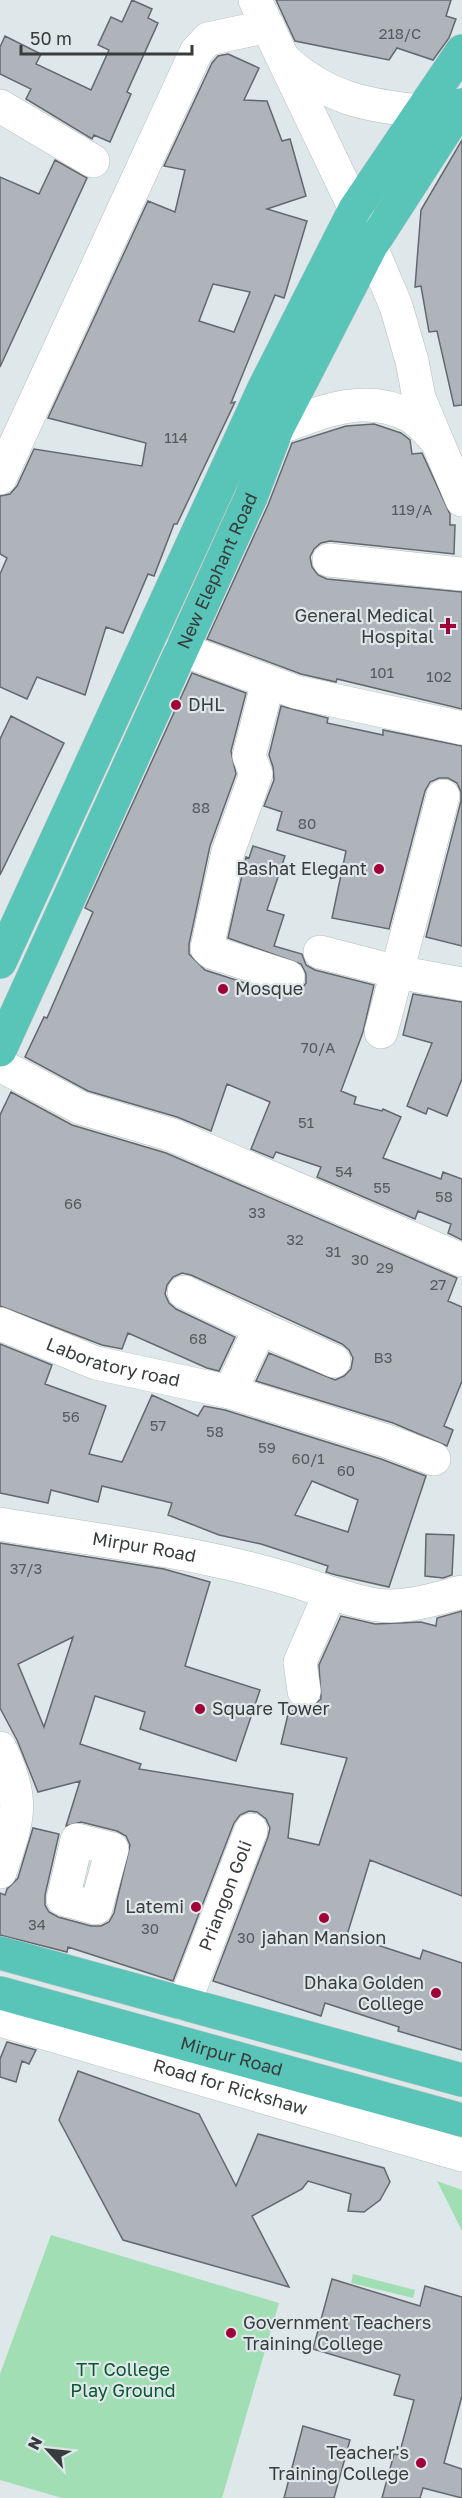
<svg xmlns="http://www.w3.org/2000/svg" width="462" height="2498" font-family="'Golos Text',sans-serif">
<rect width="100%" height="100%" fill="#dee7e9"/>
<!-- green -->
<path fill="#a2deb4" d="M437 2181 462 2190V2231Z
M51 2235 279 2303 222 2498H62L0 2480V2374Z
M353 2274 415 2290 413 2298 351 2283Z"/>
<!-- building -->
<path fill="#aeb4b9" stroke="#63686e" stroke-width="1.5" fill-rule="evenodd" d="M132 0 152 9 148 18 158 23 127 92 131 94 110 142 94 135 92 139 26 99 31 89 0 74V47L5 36 41 54 36 64 91 90 109 50 98 45 111 17 122 22Z
M276 0H451L446 16 456 19 449 38 433 60 397 48 389 60 295 41Z
M228 54 259 68 244 100 267 101 282 141 290 139 306 196 267 209 307 221 284 298 275 295 231 403 235 402 177 524H174L154 576 148 574 123 633 106 627 85 695 37 677 27 699 0 687V574L7 558 0 554V496L10 494 17 486 34 449 142 466 146 443 48 418 148 201 175 212 185 170 164 166 212 63 218 56ZM213 284 250 292 234 332 199 321Z
M462 140V405L454 406 437 331 429 332 421 286 415 287 421 210Z
M55 160 87 178 0 367V177L39 194Z
M374 424 401 433 410 440 412 454 422 453 450 514V525H455L454 554 330 541 321 543 314 549 310 557 312 567 318 575 327 579 462 592V709L337 679 336 682 301 674 207 639 268 505 292 443 346 426Z
M192 673 246 693 231 751 236 774 210 846 189 944V954L205 970 282 995H292L301 990 306 983V974L301 964 228 938 246 857 249 858 253 846 285 856 267 910 284 915 274 946 302 954 306 965 315 970 374 985 363 1032 341 1091 356 1097 354 1104 382 1111 383 1109 401 1117 383 1158 441 1179 443 1172 462 1179V1240L448 1233 451 1224 418 1211 415 1219 317 1177 321 1167 276 1152 273 1158 251 1149 270 1102 227 1084 211 1131 177 1117 88 1091 25 1057 44 1017 47 1018 93 912 85 908Z
M281 706 328 718 327 723 383 735V730L462 746V946L426 937 461 801V792L457 783 448 778H439L430 782 425 791 389 929 332 918 346 851 277 830 282 812 264 806 274 780 273 767 269 755Z
M11 716 64 743 0 875V739Z
M413 994 462 1002V1079L447 1116 428 1108 426 1114 407 1106 432 1043 403 1035Z
M11 1092 72 1125 166 1153 457 1278 448 1301 462 1307V1381L444 1426 453 1430 447 1446 393 1423 256 1381 269 1353 335 1380 344 1376 351 1369 353 1358 349 1350 342 1344 191 1275 182 1273 173 1277 167 1285 165 1294 169 1303 176 1309 235 1337 219 1371 207 1368 128 1333 122 1349 102 1345 0 1306V1115Z
M0 1344 52 1365 45 1384 106 1406 89 1454 122 1462 152 1395 198 1416 204 1406 225 1410 381 1459 426 1476 389 1587 336 1575 326 1572 328 1566 261 1544 219 1535 168 1515 172 1503 102 1486 98 1502 51 1490 48 1503 0 1493ZM312 1481 358 1500 348 1532 295 1515Z
M426 1534 454 1535 452 1575 443 1578 425 1576Z
M0 1543 164 1569 210 1582 185 1666 260 1690 236 1761 140 1729 145 1712 95 1696 80 1744 141 1764 139 1769 293 1794 288 1838 319 1845 347 1758 281 1744 289 1710 303 1713 321 1699 319 1665 341 1616 375 1624 421 1622 436 1626 437 1618 462 1611V1896L370 1860 347 1935 420 1959 423 1950 462 1963V2050L398 2031 399 2027 325 2003 321 2016 213 1981 268 1837 270 1828 266 1819 257 1812 249 1811 240 1815 234 1823 173 1981 68 1947 67 1952 0 1935V1893L5 1895 7 1889 18 1878 33 1828 59 1834 45 1895V1905L49 1912 58 1917 91 1926H101L109 1922 114 1913 130 1845 126 1836 117 1831 81 1822 66 1826 80 1781 38 1792 17 1740 0 1708ZM73 1637 44 1727 18 1664Z
M7 2042 36 2050 29 2064 22 2061 16 2082 0 2077V2059Z
M78 2071 199 2114 236 2186 258 2134 384 2168 390 2182 380 2200 364 2212 348 2211 351 2194 308 2181 302 2189 252 2216 289 2287 123 2240 59 2120Z
M332 2279 420 2306 425 2286 462 2297V2396L444 2463 462 2469V2498L423 2488 420 2498H382L394 2454 399 2455 414 2400 394 2395 400 2375 313 2349Z
M303 2426 350 2440 334 2498H284Z"/>
<g fill="none" stroke-linecap="round" stroke-linejoin="round">
<!-- minor casing -->
<g stroke="#b4bdc0" stroke-width="34">
<g id="minor">
<path d="M255 0 355 209 396 306 412 361 419 398 462 500"/>
<path d="M286 61C327 98 367 106 421 111"/>
<path d="M0 106 93 161"/>
<path d="M277 429C321 412 365 392 410 416 419 421 427 431 434 438"/>
<path d="M0 478 196 52 208 39 268 26"/>
<path d="M329 560 462 574"/>
<path d="M181 649 296 692 462 728"/>
<path d="M268 682 249 756 256 774 228 852 207 948 211 952 288 977"/>
<path d="M443 796 397 972 462 984"/>
<path d="M320 952 397 972 381 1032"/>
<path d="M0 1065 81 1108 172 1135 462 1260"/>
<path d="M184 1292 260 1328 230 1392"/>
<path id="s1" d="M0 1324 96 1363 230 1392 387 1441 434 1459"/>
<path d="M260 1328 334 1361"/>
<path id="s2" d="M0 1524C110 1543 226 1554 330 1593L300 1662 304 1691"/>
<path d="M330 1593C345 1597 361 1603 377 1605 405 1609 435 1599 462 1592"/>
<path d="M0 1748C26 1801 18 1819 0 1872"/>
<path d="M77 1840 112 1849 96 1908 63 1899Z"/>
<path id="s3" d="M184 2004 251 1830"/>
<path id="s4" d="M0 2020 462 2155"/>
</g>
</g>
<!-- highway casing -->
<g stroke="#c3c4c5" stroke-width="34">
<g id="highway">
<path d="M0 962 264 388 355 209 462 51"/>
<path id="s5" d="M0 1050 251 497 277 429 371 246 462 105"/>
<path d="M0 1953 462 2080"/>
<path id="s6" d="M0 1993 462 2120"/>
</g>
</g>
<!-- minor -->
<use href="#minor" stroke="#fff" stroke-width="33"/>
<!-- highway -->
<use href="#highway" stroke="#59c4b8" stroke-width="33"/>
</g>
<!-- markers -->
<g fill="#a00039" stroke="#dee7e9" stroke-width="2">
<path d="M445 617h6v6h6v6h-6v6h-6v-6h-6v-6h6z"/>
<circle cx="176" cy="705" r="6"/>
<circle cx="379" cy="869" r="6"/>
<circle cx="223" cy="989" r="6"/>
<circle cx="200" cy="1709" r="6"/>
<circle cx="196" cy="1907" r="6"/>
<circle cx="324" cy="1918" r="6"/>
<circle cx="436" cy="1993" r="6"/>
<circle cx="231" cy="2333" r="6"/>
<circle cx="421" cy="2463" r="6"/>
</g>
<g text-anchor="middle" stroke-width="4.5" stroke-linejoin="round" paint-order="stroke">
<!-- number labels -->
<g font-size="15" fill="#565a5c">
<text x="400" y="39">218/C</text>
<text x="176" y="443">114</text>
<text x="412" y="515">119/A</text>
<text x="382" y="678">101</text>
<text x="439" y="682">102</text>
<text x="201" y="813">88</text>
<text x="307" y="829">80</text>
<text x="318" y="1053">70/A</text>
<text x="306" y="1128">51</text>
<text x="344" y="1177">54</text>
<text x="382" y="1193">55</text>
<text x="444" y="1202">58</text>
<text x="73" y="1209">66</text>
<text x="257" y="1218">33</text>
<text x="295" y="1245">32</text>
<text x="333" y="1257">31</text>
<text x="360" y="1265">30</text>
<text x="385" y="1273">29</text>
<text x="438" y="1290">27</text>
<text x="198" y="1344">68</text>
<text x="383" y="1363">B3</text>
<text x="71" y="1422">56</text>
<text x="158" y="1431">57</text>
<text x="215" y="1437">58</text>
<text x="267" y="1453">59</text>
<text x="308" y="1464">60/1</text>
<text x="346" y="1476">60</text>
<text x="26" y="1574">37/3</text>
<text x="37" y="1930">34</text>
<text x="150" y="1934">30</text>
<text x="246" y="1943">30</text>
</g>
<!-- street labels -->
<g font-size="18" fill="#383c3d" stroke="#dee7e9">
<text dy="6" stroke="none"><textPath href="#s5" startOffset="526">New Elephant Road</textPath></text>
<text dy="6" stroke="none"><textPath href="#s1" startOffset="120">Laboratory road</textPath></text>
<text dy="6" stroke="none"><textPath href="#s2" startOffset="146">Mirpur Road</textPath></text>
<text dy="6" stroke="none"><textPath href="#s3" startOffset="116">Priangon Goli</textPath></text>
<text dy="6" stroke="none"><textPath href="#s6" startOffset="240">Mirpur Road</textPath></text>
<text dy="6" stroke="none"><textPath href="#s4" startOffset="240">Road for Rickshaw</textPath></text>
</g>
<!-- poi labels -->
<g font-size="18" fill="#383c3d" stroke="#dee7e9" text-anchor="end">
<text x="434" y="622">General Medical<tspan x="434" dy="21">Hospital</tspan></text>
<text x="188" y="711" text-anchor="start">DHL</text>
<text x="367" y="875">Bashat Elegant</text>
<text x="235" y="995" text-anchor="start">Mosque</text>
<text x="212" y="1715" text-anchor="start">Square Tower</text>
<text x="184" y="1913">Latemi</text>
<text x="324" y="1944" text-anchor="middle">jahan Mansion</text>
<text x="424" y="1989">Dhaka Golden<tspan x="424" dy="21">College</tspan></text>
<text x="243" y="2329" text-anchor="start">Government Teachers<tspan x="243" dy="21">Training College</tspan></text>
<text x="409" y="2459">Teacher's<tspan x="409" dy="21">Training College</tspan></text>
</g>
<!-- park labels -->
<g font-size="18" fill="#07572f" stroke="#dee7e9">
<text x="123" y="2376">TT College<tspan x="123" dy="21">Play Ground</tspan></text>
</g>
</g>
<!-- north arrow -->
<g transform="translate(48 2450) rotate(297)" stroke="#dee7e9" stroke-width="4.5" paint-order="stroke">
<path d="M0-4.5L10 22L0 15L-10 22Z" fill="#383c3d"/>
<text y="-9" font-size="16" font-weight="bold" text-anchor="middle" fill="#383c3d">N</text>
</g>
<!-- scale -->
<path d="M21 45v9h171v-9" fill="none" stroke="#383c3d" stroke-width="3"/>
<text x="30" y="45" font-size="18" fill="#383c3d" stroke="#dee7e9" stroke-width="4.5" paint-order="stroke">50 m</text>
</svg>
